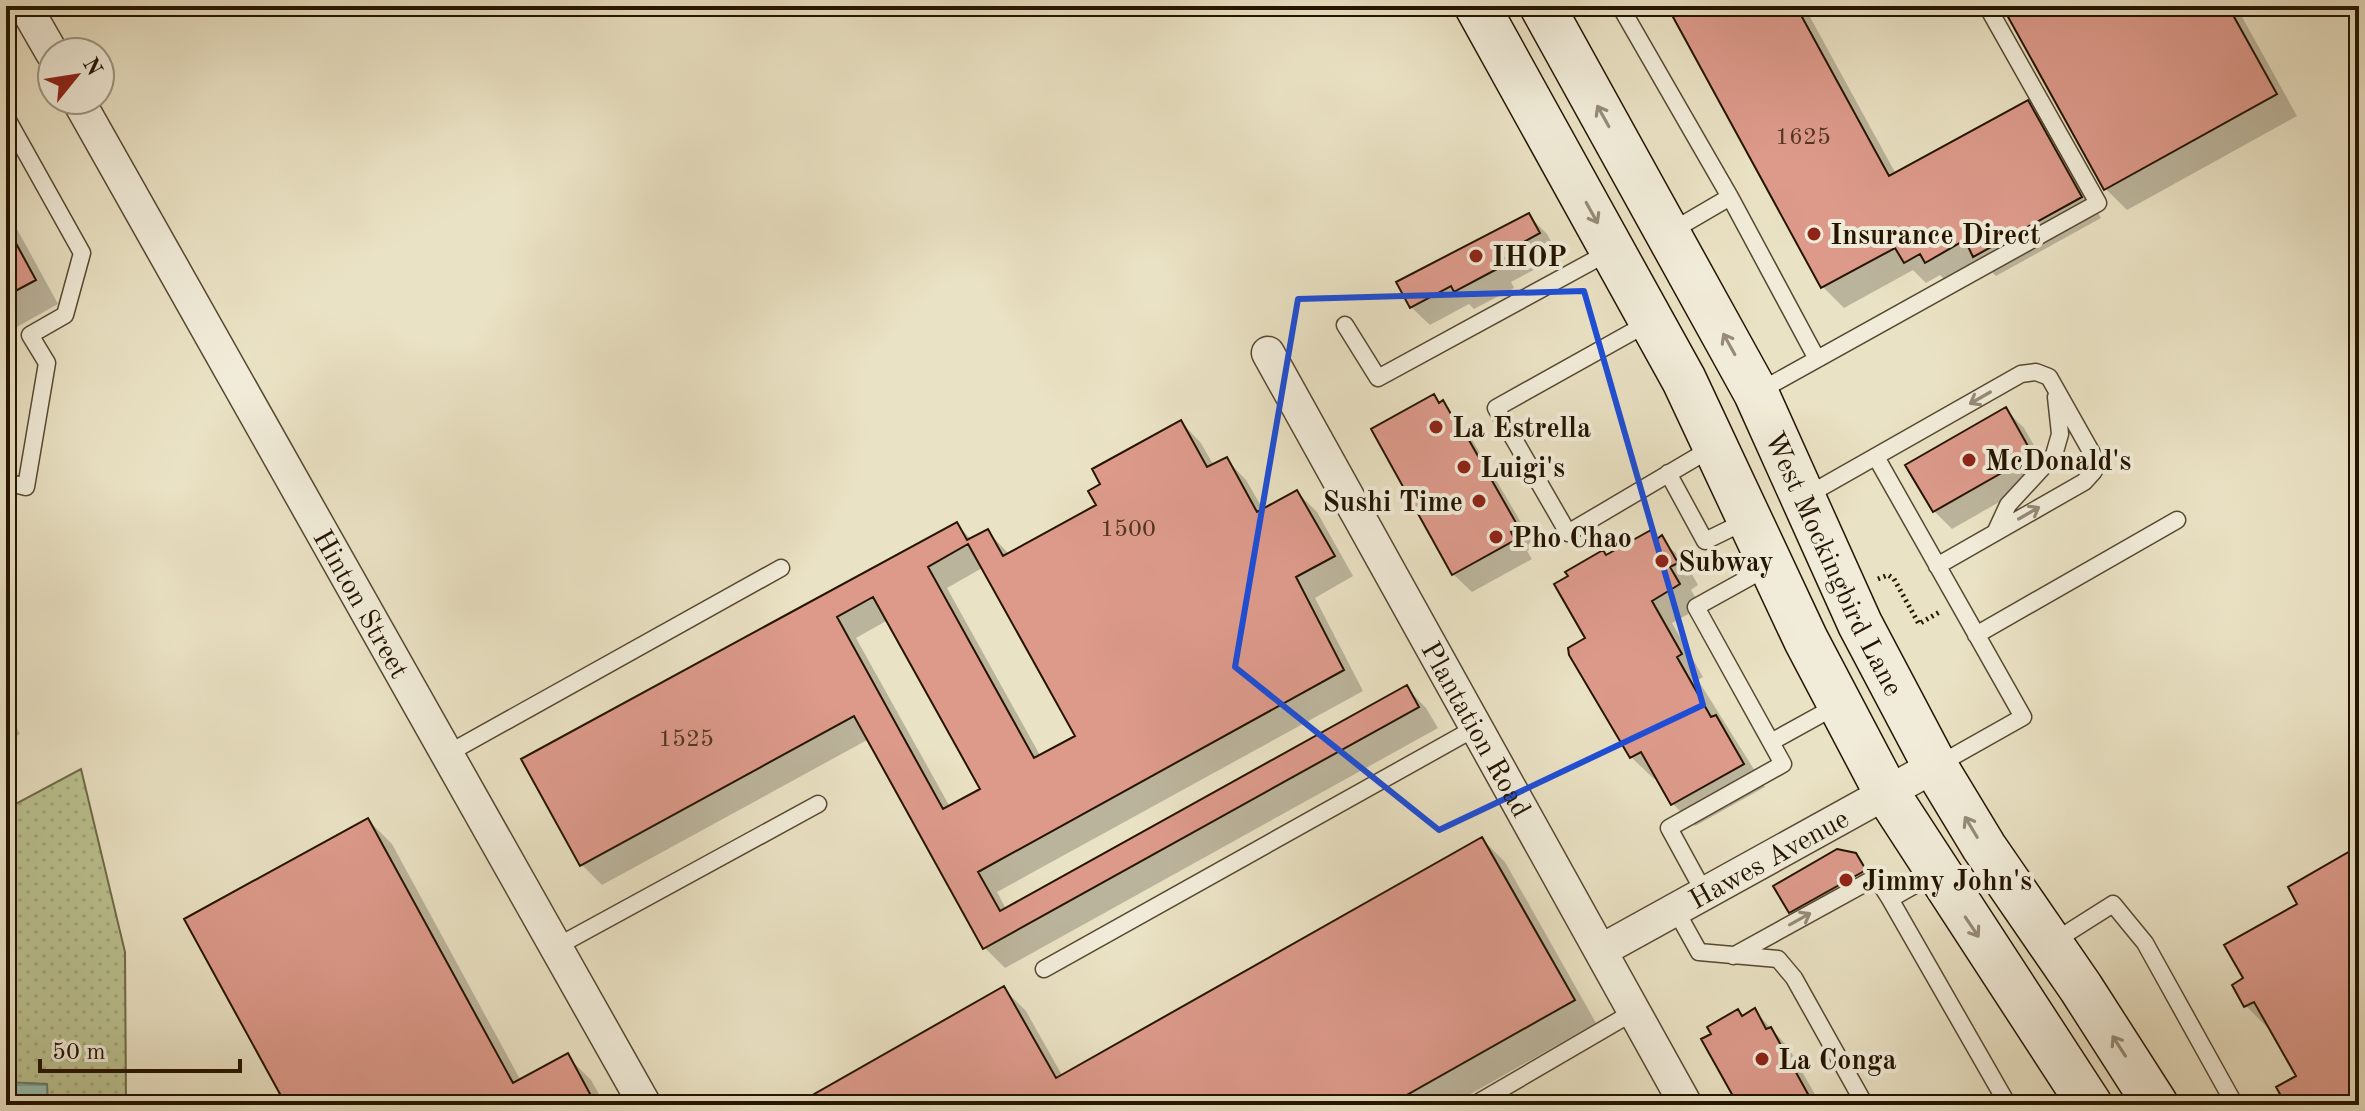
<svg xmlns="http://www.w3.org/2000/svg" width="2365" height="1111" font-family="'Old Standard TT',serif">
<defs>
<pattern id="park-dots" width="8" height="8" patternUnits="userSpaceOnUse" patternTransform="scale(2)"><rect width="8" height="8" fill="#bbc291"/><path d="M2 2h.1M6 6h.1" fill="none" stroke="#a1a67b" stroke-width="1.8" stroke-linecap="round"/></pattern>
<pattern id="water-rules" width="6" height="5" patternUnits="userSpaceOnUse" patternTransform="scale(2)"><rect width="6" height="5" fill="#98beb0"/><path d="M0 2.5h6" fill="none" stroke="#83a296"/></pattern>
</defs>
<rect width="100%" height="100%" fill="#eae2c4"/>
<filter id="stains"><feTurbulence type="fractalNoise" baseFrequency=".0025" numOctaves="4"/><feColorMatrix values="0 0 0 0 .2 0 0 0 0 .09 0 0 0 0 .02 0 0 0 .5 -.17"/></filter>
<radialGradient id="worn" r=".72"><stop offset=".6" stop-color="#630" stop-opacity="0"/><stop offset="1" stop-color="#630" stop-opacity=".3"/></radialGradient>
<!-- park -->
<path fill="url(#park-dots)" stroke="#706b48" stroke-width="2" d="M81 769 125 952 126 1105H6V809Z"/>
<!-- water -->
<path fill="url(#water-rules)" stroke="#6a7a6a" stroke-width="2" d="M6 1082 47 1084 48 1105H6Z"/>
<!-- shadow -->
<path fill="#0003" fill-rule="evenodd" d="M1669 6H1804L1896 174 2027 103 2048 124 2101 218 1996 276 1982 263 1947 282 1940 275 1926 283 1913 270 1844 308 1823 287Z
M2004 6H2236L2297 116 2127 210 2106 189Z
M6 209 58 304 6 333Z
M1529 216 1547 234 1557 252 1537 262 1539 267 1511 282 1514 288 1474 309 1469 304 1430 325 1411 307Z
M1434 397 1461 421 1535 546 1527 551 1532 559 1472 592 1453 574Z
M2006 410 2024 428 2050 473 1952 529 1934 511Z
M1181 422 1201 443 1214 466 1226 459 1246 480 1264 511 1297 492 1317 512 1353 576 1315 598 1363 691 997 892 1006 909 1406 687 1426 708 1438 728 1005 968 985 948 869 739 602 885 582 865 524 759 956 524 972 540 988 532 1010 555 1098 506ZM984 567 1078 736 1041 757 947 588ZM888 620 982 789 950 807 856 638Z
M1651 532 1684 560 1698 585 1691 590 1701 607 1672 623 1703 677 1698 680 1765 787 1695 826 1673 804 1657 777 1654 779 1631 757 1607 557Z
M6 708 20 734 6 742Z
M368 820 392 844 521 1081 567 1056 591 1080 605 1105H288Z
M1482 839 1505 862 1596 1023 1451 1105H799L1004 989 1026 1011 1063 1077Z
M2359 849V1105H2289L2298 1077 2270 1030 2246 1006V979L2300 905Z
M1855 855 1877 882 1802 924 1790 912Z
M1755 1011 1788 1047 1821 1105H1740L1714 1034 1738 1012 1744 1017Z"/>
<!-- building -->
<path fill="#dd9a8b" stroke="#241400" stroke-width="2" fill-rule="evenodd" d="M1667 6H1796L1889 176 2028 100 2082 197 1973 257 1965 240 1925 263 1920 254 1904 263 1895 248 1821 288Z
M2002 6H2228L2277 94 2104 190Z
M1529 213 1540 233 1520 244 1523 248 1494 264 1497 269 1454 292 1451 286 1410 308 1396 282Z
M6 225 36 280 6 296Z
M1434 394 1439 403 1443 400 1464 437 1466 435 1519 528 1511 532 1515 540 1452 575 1371 429Z
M2006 407 2033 455 1933 512 1905 465Z
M1181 420 1207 467 1227 457 1257 512 1297 490 1335 556 1296 577 1344 670 978 872 1000 911 1407 685 1419 707 983 949 854 716 580 866 521 759 957 522 967 540 988 529 1003 556 1096 505 1088 491 1100 484 1092 469ZM968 544 1075 736 1034 758 928 567ZM873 597 980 789 943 809 837 617Z
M1651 530 1657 539 1662 535 1678 563 1670 567 1680 584 1652 601 1682 654 1677 657 1711 717 1716 715 1744 764 1671 805 1641 752 1630 758 1569 655 1568 648 1585 638 1554 584 1568 576 1565 572 1603 550 1606 555Z
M368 818 513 1083 568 1053 596 1105H286L184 919Z
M1482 837 1575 1000 1389 1105H795L1004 986 1056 1078Z
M2359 846V1105H2286L2276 1087 2296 1076 2254 1002 2244 1007 2232 985 2243 978 2224 945 2297 904 2288 887Z
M1837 849 1856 853 1866 870 1789 913 1773 886Z
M1755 1008 1766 1029 1771 1027 1814 1105H1738L1701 1039 1711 1034 1707 1027 1738 1009 1742 1016Z"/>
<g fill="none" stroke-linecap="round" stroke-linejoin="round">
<!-- service casing -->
<g stroke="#564831" stroke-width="19">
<path id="service" d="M1620 6 1730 197 1670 232
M6 117 82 253 65 315 30 335 47 363 26 487 6 482
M1730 197 1817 359
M1650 322 1496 408 1568 533 1712 448
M1345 325 1378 378 1611 251
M1758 392 2098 203 1987 6
M1876 457 2023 717 1936 766
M1668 473 1705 541 1748 520
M1806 496 2021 374 2036 372 2049 377 2093 455 2094 471 2084 482 1937 566
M1995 533 2008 505 2054 455 2060 434 2056 397
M1976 635 2177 520
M1771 742 1838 705
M447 754 781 568
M1936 873 1890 899 2008 1105
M1704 892 1669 828 1783 764 1696 607 1770 566
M1675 909 1699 952 1778 959 1794 978 1865 1105
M2053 942 2113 904 2145 943 2235 1105
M556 947 818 804
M1733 956 1871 880H1878L1890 899
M1044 969 1477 727
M1474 1105 1635 1011"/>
</g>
<!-- minor casing -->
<g stroke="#564831" stroke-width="35">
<g id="minor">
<path d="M25 6 52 53"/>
<path id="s1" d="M78 100 645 1105"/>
<path id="s2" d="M1268 353 1686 1105"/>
<path id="s3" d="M1602 950 1935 766"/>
</g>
</g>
<!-- secondary casing -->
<g stroke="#241400" stroke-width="47">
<g id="secondary">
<path d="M1477 6 1684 380 1806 640 1885 790 2090 1105"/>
<path id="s4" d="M1542 6 1756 393 1860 624 1935 766 1984 847 2081 988 2156 1105"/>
</g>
</g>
<!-- path -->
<path stroke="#241400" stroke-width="5" stroke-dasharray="2 4" stroke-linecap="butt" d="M1878 579 1888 575 1894 579 1919 624 1941 611"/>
<!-- service -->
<use href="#service" stroke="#f1ecd9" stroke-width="16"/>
<!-- minor -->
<use href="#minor" stroke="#f1ecd9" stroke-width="32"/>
<!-- secondary -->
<use href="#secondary" stroke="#f1ecd9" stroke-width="44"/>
</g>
<!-- one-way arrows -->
<defs><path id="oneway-shaft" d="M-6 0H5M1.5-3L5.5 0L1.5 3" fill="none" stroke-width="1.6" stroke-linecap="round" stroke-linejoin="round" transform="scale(2)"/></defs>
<g stroke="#958b77">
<use href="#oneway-shaft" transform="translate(1603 116) rotate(-119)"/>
<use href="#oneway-shaft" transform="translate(1592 213) rotate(61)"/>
<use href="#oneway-shaft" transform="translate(1729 344) rotate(-119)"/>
<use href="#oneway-shaft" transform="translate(1980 398) rotate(150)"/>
<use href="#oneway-shaft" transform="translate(2029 513) rotate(-30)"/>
<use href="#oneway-shaft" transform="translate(1971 827) rotate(-121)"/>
<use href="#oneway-shaft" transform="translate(1800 919) rotate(-29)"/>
<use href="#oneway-shaft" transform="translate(1972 927) rotate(56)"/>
<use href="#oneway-shaft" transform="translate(2119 1046) rotate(-123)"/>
</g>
<!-- marked area -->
<path fill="none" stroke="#1d4ed8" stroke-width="6" stroke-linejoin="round" d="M1584 291 1703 705 1439 830 1235 667 1298 299Z"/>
<!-- markers -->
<g fill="#8f2418" stroke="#f1ecd9" stroke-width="3">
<circle cx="1814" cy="234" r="8"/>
<circle cx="1476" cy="256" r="8"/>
<circle cx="1436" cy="427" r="8"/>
<circle cx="1969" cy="460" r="8"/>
<circle cx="1464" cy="467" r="8"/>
<circle cx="1479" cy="501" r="8"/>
<circle cx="1496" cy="537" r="8"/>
<circle cx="1662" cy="561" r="8"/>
<circle cx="1846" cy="880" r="8"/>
<circle cx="1762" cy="1059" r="8"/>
</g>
<g text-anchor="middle" stroke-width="8" stroke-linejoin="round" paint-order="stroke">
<!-- number labels -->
<g font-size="24" fill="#523623">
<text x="1803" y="144">1625</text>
<text x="1128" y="536">1500</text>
<text x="686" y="746">1525</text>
</g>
<!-- poi labels -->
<g font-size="28" font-weight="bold" fill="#241400" stroke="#f1ecd9" text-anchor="start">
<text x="1830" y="244">Insurance Direct</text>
<text x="1492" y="266">IHOP</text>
<text x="1452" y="437">La Estrella</text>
<text x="1985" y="470">McDonald's</text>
<text x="1480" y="477">Luigi's</text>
<text x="1463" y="511" text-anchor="end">Sushi Time</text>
<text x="1512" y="547">Pho Chao</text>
<text x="1678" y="571">Subway</text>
<text x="1862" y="890">Jimmy John's</text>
<text x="1778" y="1069">La Conga</text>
</g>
<!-- street labels -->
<g font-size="28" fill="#241400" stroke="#f1ecd9">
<text dy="10" stroke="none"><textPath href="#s4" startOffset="630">West Mockingbird Lane</textPath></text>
<text dy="10" stroke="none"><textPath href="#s1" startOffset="578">Hinton Street</textPath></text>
<text dy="10" stroke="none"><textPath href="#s2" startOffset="430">Plantation Road</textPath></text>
<text dy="10" stroke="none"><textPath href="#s3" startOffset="190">Hawes Avenue</textPath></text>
</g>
</g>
<!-- margin -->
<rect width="2365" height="1111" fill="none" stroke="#eae2c4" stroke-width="32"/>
<rect x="8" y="8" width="2349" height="1095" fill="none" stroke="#241400" stroke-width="4"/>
<rect x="16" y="16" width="2333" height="1079" fill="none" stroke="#241400" stroke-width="2"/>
<!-- north arrow -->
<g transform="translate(76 76) rotate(60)"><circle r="38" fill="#f1ecd9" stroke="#9f9682" stroke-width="2"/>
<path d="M0-6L14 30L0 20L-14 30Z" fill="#8f2418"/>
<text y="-12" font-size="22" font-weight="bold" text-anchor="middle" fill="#241400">N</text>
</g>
<!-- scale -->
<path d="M40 1059v12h200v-12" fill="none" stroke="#241400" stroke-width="4"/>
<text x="52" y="1059" font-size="24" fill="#241400" stroke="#f1ecd9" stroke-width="6" paint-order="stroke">50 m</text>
<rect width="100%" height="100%" filter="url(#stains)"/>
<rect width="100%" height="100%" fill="url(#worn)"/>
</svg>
